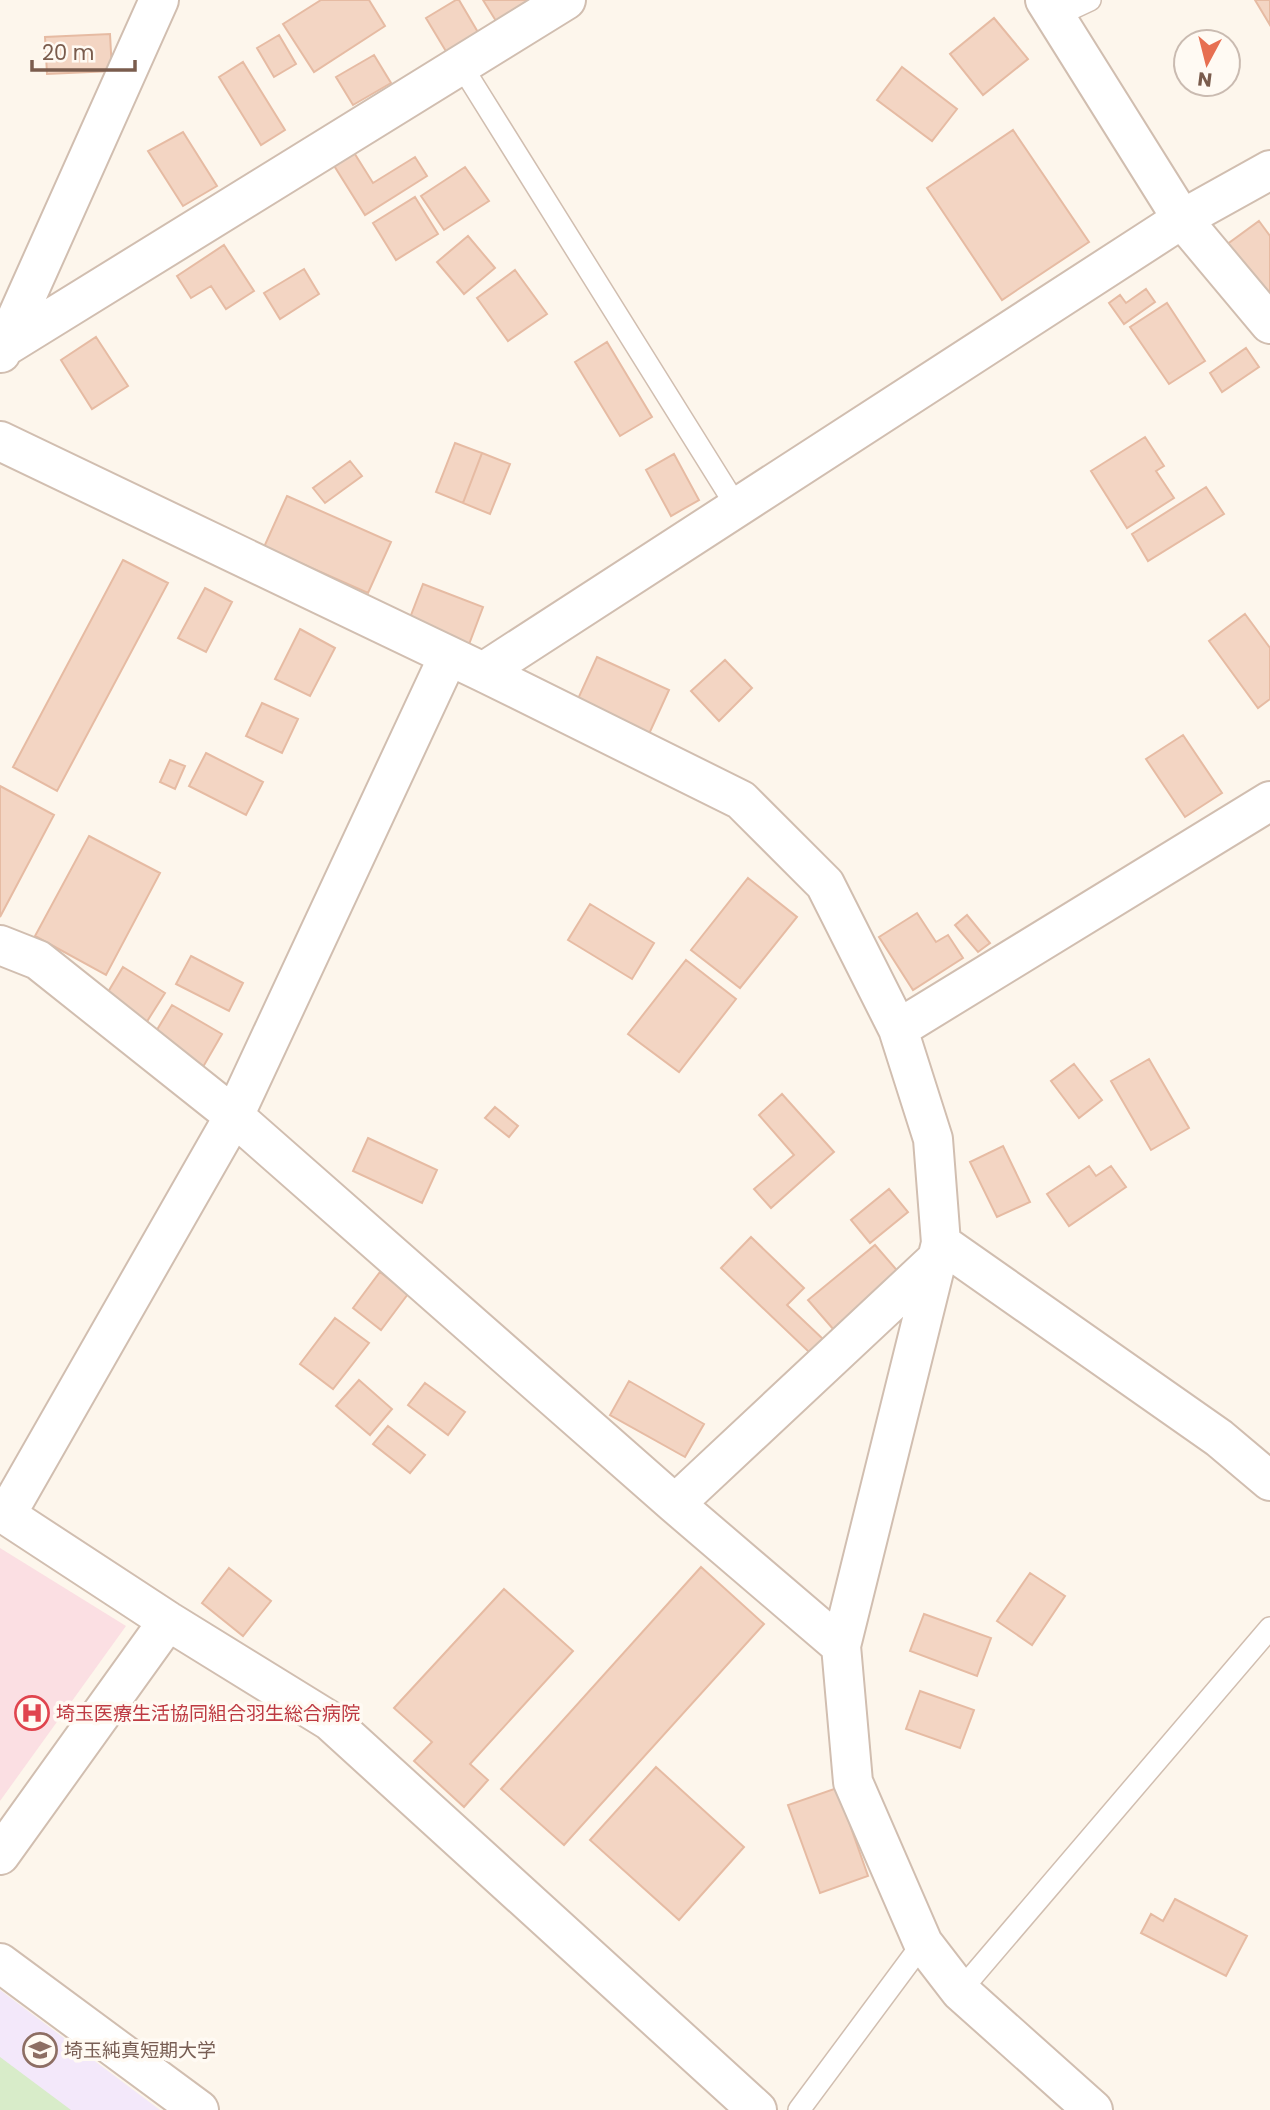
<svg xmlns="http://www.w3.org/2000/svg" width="1270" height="2110" font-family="Poppins,'Noto Sans JP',sans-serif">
<rect width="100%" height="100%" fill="#fdf6ec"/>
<!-- education -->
<path fill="#f3e8fa" d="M0 1990 160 2110H0Z"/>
<!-- medical -->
<path fill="#fbdfe3" d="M0 1548 126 1626 0 1801Z"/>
<!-- green -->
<path fill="#d8ecc9" d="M0 2057 71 2110H0Z"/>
<!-- building -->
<path fill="#f3d5c3" stroke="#e6bba3" stroke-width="2" d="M321 0H369L385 26 314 72 283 24Z
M456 0H459L479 34 447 53 426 18Z
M483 0H526L528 2 496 21Z
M1255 0H1270V25Z
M994 18 1028 59 983 95 950 54Z
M110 34 112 71 47 74 45 37Z
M279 35 296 64 274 77 257 48Z
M374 55 391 83 353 105 336 77Z
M243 62 285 130 261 145 219 77Z
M902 67 957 109 932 141 877 100Z
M1013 130 1089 242 1002 300 927 188Z
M183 132 217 186 183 206 148 151Z
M353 151 373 183 415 157 427 176 365 215 333 164Z
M465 167 489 201 444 230 421 196Z
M415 197 438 234 396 260 373 223Z
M1259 221 1270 236V312L1222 248Z
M468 236 495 268 464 294 437 262Z
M224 245 254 291 226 309 211 286 191 298 177 276Z
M304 269 319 294 280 319 264 293Z
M515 270 547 314 508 341 477 298Z
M1146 289 1155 302 1124 324 1109 303 1120 295 1126 303Z
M1167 303 1205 361 1169 384 1130 327Z
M96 337 128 386 92 409 61 360Z
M607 342 652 417 620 436 575 362Z
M1246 348 1259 367 1222 392 1210 373Z
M1145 437 1164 466 1156 471 1174 498 1127 528 1091 471Z
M455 443 482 453 463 503 436 492Z
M482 453 510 464 490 514 463 503Z
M674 454 699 500 671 516 646 470Z
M350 461 362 476 325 503 313 488Z
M1206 487 1224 514 1148 561 1132 534Z
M287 496 391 542 368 593 264 547Z
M123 560 168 583 57 791 13 767Z
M423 584 483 607 468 647 408 623Z
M205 588 232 602 206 652 178 638Z
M1245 614 1270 648V699L1258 708 1209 641Z
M300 629 335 648 310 696 275 679Z
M597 657 669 690 649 734 577 701Z
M725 660 752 688 719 721 691 691Z
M262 703 298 719 282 753 246 736Z
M1183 735 1222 793 1185 817 1146 759Z
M206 753 263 782 246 815 189 786Z
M170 760 185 766 175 789 160 782Z
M0 786 54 815 0 917Z
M89 836 160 873 106 975 35 936Z
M748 878 797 917 740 988 691 950Z
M590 904 654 943 632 979 568 940Z
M917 913 936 942 948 935 963 958 913 990 879 937Z
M967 915 990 943 978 952 955 925Z
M191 956 243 983 229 1011 176 984Z
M686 960 736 999 679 1072 628 1034Z
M123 967 165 993 146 1023 105 997Z
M172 1005 222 1034 203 1067 152 1038Z
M1149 1059 1189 1128 1151 1150 1111 1081Z
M1074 1064 1102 1100 1079 1118 1051 1081Z
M782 1094 834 1152 771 1208 754 1189 794 1155 759 1115Z
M495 1107 518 1126 509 1137 485 1118Z
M368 1138 437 1170 422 1203 353 1171Z
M1003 1146 1030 1202 997 1217 970 1162Z
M1089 1166 1096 1176 1111 1166 1126 1187 1069 1226 1047 1194Z
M889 1189 908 1212 870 1243 851 1220Z
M751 1237 804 1288 787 1305 824 1340 810 1353 721 1268Z
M875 1245 901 1275 834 1330 808 1300Z
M380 1272 408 1294 381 1330 353 1308Z
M335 1318 369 1343 333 1389 300 1364Z
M359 1380 392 1409 370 1435 336 1406Z
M629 1381 704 1424 685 1457 610 1415Z
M425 1383 465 1412 448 1435 408 1405Z
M388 1426 425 1455 410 1473 373 1444Z
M701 1567 764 1624 564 1845 501 1789Z
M229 1568 271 1601 243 1636 202 1603Z
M1030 1573 1065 1596 1032 1645 997 1621Z
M504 1589 573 1651 470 1764 488 1780 464 1807 414 1761 432 1742 394 1708Z
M924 1614 991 1638 977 1676 910 1651Z
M920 1691 974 1710 960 1748 906 1729Z
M656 1767 744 1847 679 1920 590 1840Z
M837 1788 868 1876 820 1893 788 1805Z
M1175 1899 1247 1936 1226 1976 1141 1933 1151 1914 1163 1921Z"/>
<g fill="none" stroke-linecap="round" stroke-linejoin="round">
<!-- service casing -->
<g stroke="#d1beb0" stroke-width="24">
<path id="service" d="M1056 16 1090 0
M461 65 737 507
M960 1991 1270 1628
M799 2110 923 1943"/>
</g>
<!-- minor casing -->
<g stroke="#d1beb0" stroke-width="42">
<path id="minor" d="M1045 0 1182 219 1270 324
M3 348 566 0
M1 353 159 0
M0 441 483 672 741 800 825 884 898 1029 933 1139 941 1243 841 1646 853 1782 923 1943 960 1991 1093 2110
M483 672 1182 219 1270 170
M0 945 38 960 234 1116 675 1504 841 1646
M898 1029 1270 801
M941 1243 1219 1438 1270 1481
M675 1504 938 1258
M0 1511 168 1621 330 1721 757 2110
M6 1515 234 1116 448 657
M0 1855 168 1621
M0 1963 199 2110"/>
</g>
<!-- service -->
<use href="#service" stroke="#fff" stroke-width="21"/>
<!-- minor -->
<use href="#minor" stroke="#fff" stroke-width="38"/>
</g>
<!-- icons -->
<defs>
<g id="hospital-ring" transform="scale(1.75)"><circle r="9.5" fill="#fffaf3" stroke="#e0444e" stroke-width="1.5"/><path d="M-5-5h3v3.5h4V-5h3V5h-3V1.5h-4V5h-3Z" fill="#e0444e"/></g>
<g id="university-ring" transform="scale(1.75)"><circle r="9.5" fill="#fffaf3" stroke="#8d6e63" stroke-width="1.5"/><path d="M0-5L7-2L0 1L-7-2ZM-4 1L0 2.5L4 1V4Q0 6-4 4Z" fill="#8d6e63"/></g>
</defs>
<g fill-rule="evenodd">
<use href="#hospital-ring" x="32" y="1713"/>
<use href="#university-ring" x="40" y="2050"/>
</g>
<g text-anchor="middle" stroke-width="7" stroke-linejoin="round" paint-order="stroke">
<!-- health labels -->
<g font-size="19" fill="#be3a42" stroke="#fffaf3" text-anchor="start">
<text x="56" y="1720">埼玉医療生活協同組合羽生総合病院</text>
</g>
<!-- education labels -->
<g font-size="19" fill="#785e54" stroke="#fffaf3" text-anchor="start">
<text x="64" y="2057">埼玉純真短期大学</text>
</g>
</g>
<!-- north arrow -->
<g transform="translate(1207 63) rotate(187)"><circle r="33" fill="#fffaf3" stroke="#cabbb1" stroke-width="2"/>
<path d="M0-5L12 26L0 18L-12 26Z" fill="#e76f51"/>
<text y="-10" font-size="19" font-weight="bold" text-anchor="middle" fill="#7a5c4d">N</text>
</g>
<!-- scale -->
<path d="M32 60v10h103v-10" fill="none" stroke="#7a5c4d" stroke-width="3.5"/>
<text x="42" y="60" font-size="21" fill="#7a5c4d" stroke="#fffaf3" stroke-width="5" paint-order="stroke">20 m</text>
</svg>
